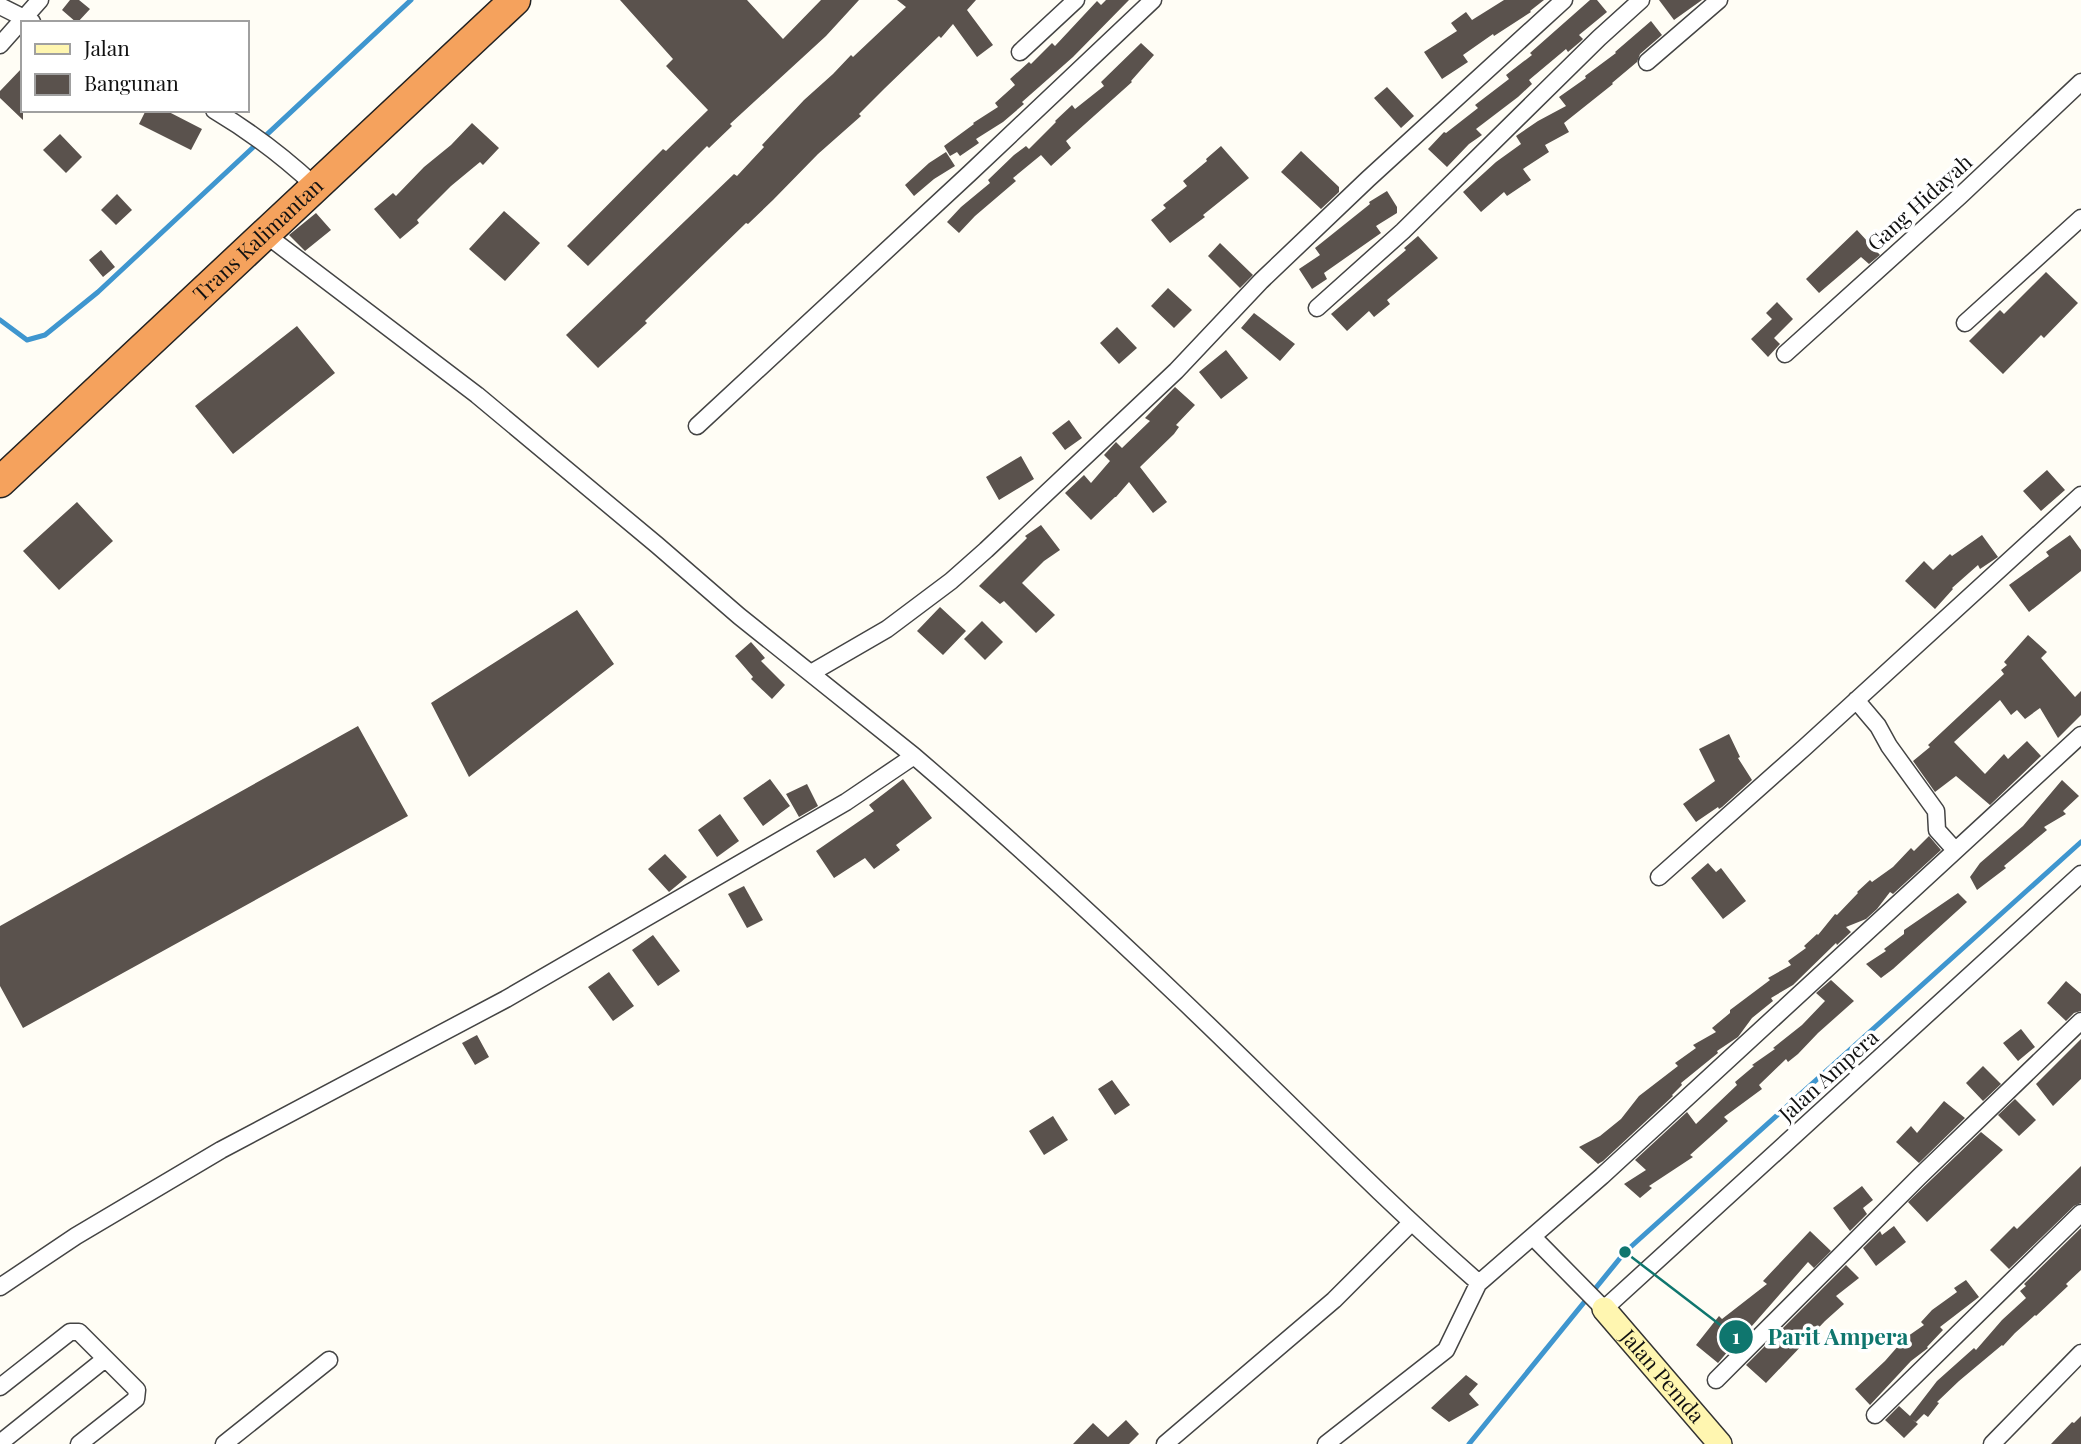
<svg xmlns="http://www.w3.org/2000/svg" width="2081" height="1444" font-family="'Playfair Display',serif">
<rect width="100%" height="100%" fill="#fffdf5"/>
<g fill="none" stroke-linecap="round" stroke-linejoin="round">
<!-- stream -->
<path stroke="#3f96cf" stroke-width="5" d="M0 320 27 340 45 335 98 292 411 0
M1469 1444 1625 1252 2081 842"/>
</g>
<!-- building -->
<path fill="#5a524d" d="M70 0H79L90 9 77 23 62 10Z
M620 0H747L783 39 821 0H859L826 36 730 124 732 126 709 148 707 146 588 266 567 246 663 149 666 151 708 110 666 66 673 59Z
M897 0H976L967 10 993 45 977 57 953 24 941 38 939 36 885 88 859 114 861 116 818 154 773 200 748 224 746 223 645 321 647 323 598 368 566 335 734 174 737 176 764 147 762 145 804 100 833 74 851 55 853 57 906 7Z
M1106 0H1129L1073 57 1022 102 1024 104 1003 122 976 139 979 143 960 156 957 152 950 156 944 146 974 124 973 123 998 107 995 103 1015 85 1010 79 1029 62 1031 64 1052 43 1055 46 1097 1 1101 5Z
M1504 0H1544L1530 11 1531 12 1494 36 1493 34 1463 55 1468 62 1442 79 1424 52 1457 31 1451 23 1466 12 1472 20Z
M1590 0H1597L1607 12 1579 35 1583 39 1581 41 1568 52 1566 49 1529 80 1532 84 1518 97 1476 129 1482 135 1469 144 1447 167 1428 149 1444 132 1446 133 1478 108 1475 105 1509 79 1506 75 1532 55 1530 53Z
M1659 0H1702L1674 20Z
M1651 21 1662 35 1640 54 1637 62 1612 83 1613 84 1564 123 1569 132 1545 145 1549 152 1523 169 1531 180 1507 196 1504 192 1481 212 1463 192 1496 162 1521 144 1516 136 1538 121 1566 106 1559 97 1586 78 1585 76 1616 53 1615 52Z
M1141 43 1154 55 1131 81 1132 82 1066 141 1071 148 1051 166 1041 155 1013 178 1016 181 975 216 959 233 947 222 961 207 990 183 988 180 1014 155 1026 146 1029 149 1056 122 1055 121 1072 105 1075 109 1104 86 1101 82Z
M23 67V120L0 98V91Z
M1387 87 1414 116 1401 128 1374 98Z
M146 110H165L202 129 191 150 139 124Z
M472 123 499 148 483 165 480 162 451 186 417 220 419 223 400 239 374 209 393 193 396 196 424 167 451 145Z
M60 134 82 157 66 173 43 150Z
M1221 146 1249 178 1203 215 1205 217 1170 243 1151 220 1166 208 1163 205 1187 186 1183 181 1207 161 1206 159Z
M1301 151 1339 187V192L1321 209 1281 172Z
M946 152 955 166 934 179 914 196 905 185 929 163Z
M1387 191 1397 207V213L1376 226 1381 233 1324 273 1327 279 1312 289 1299 269 1320 255 1315 248 1370 204 1369 202Z
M117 194 132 210 116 225 101 210Z
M504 211 540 243 505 281 469 249Z
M316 213 331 230 305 251 289 235Z
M1857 230 1880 255 1869 264 1861 257 1819 293 1806 279Z
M1418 236 1438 258 1387 300 1390 304 1374 317 1369 311 1347 331 1331 314 1406 250 1404 248Z
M1220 243 1253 275 1240 288 1208 256Z
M101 250 115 267 103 277 89 260Z
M2046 272 2078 303 2044 338 2041 335 2003 374 1969 341 2000 310 2004 314Z
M1168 288 1192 310 1174 328 1151 306Z
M1777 302 1793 319 1774 338 1780 344 1768 357 1751 339 1772 319 1766 313Z
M1254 313 1295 344 1280 361 1241 328Z
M297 326 335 373 233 454 195 406Z
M1117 327 1137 348 1119 364 1100 343Z
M1226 350 1248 378 1221 399 1199 372Z
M1175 387 1195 405 1176 425 1179 427 1174 434 1140 467 1167 502 1153 513 1129 482 1116 497H1115L1091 520 1065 493 1084 475 1091 483 1110 461 1104 455 1116 442 1122 448 1150 421 1145 418Z
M1069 420 1082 438 1065 450 1052 433Z
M1021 456 1034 479 999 500 986 477Z
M2047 470 2065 490 2041 511 2023 491Z
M77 502 113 541 59 590 23 551Z
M1041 525 1060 550 1044 561 1022 583 1055 615 1036 633 1004 601 1000 604 979 586 1027 538 1025 536Z
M1982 535 1998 557 1980 569 1978 565 1952 588 1953 589 1935 609 1905 581 1924 561 1933 570 1950 554 1952 556Z
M2070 535 2081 550V571L2029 612 2009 585 2049 556 2046 552Z
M940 607 966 631 943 655 917 631Z
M577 610 614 664 469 777 431 703Z
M982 621 1003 642 985 660 964 639Z
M2028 635 2047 652 2041 658 2075 697 2081 691V715L2058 738 2040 708 2025 719 2017 710 2011 715 2000 700 1954 742 1985 774 2004 754 2008 759 2027 741 2041 756 1990 805 1956 776 1935 792 1913 761 1930 747 1928 745 2004 674 2001 670 2007 665 2004 662Z
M751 642 765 658 761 661 785 685 772 699 751 679 753 677 735 656Z
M358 726 408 816 23 1028 0 986V926Z
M1729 734 1740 757 1738 758 1752 780 1722 807 1719 809 1718 807 1696 822 1683 804 1715 781 1699 749Z
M770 779 790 806 763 826 743 798Z
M903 779 932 818 896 845 900 850 874 869 865 858 834 878 816 851 874 811 869 805Z
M2062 780 2079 796 2063 811 2066 814 2044 827 2047 830 2004 866 2006 868 1977 890 1970 877 1980 863 2023 826Z
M807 784 818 806 799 817 786 794Z
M720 814 739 841 717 857 698 830Z
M1929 836 1941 850 1893 894 1890 892 1877 909 1866 919 1846 927 1851 932 1837 945 1836 943 1793 985 1771 998 1773 1001 1752 1018 1738 1037 1717 1051 1718 1053 1681 1083 1682 1085 1672 1095 1673 1096 1603 1161 1598 1164 1579 1147 1600 1136 1621 1119 1639 1096 1678 1066 1675 1063 1696 1048 1693 1045 1716 1032 1712 1028 1730 1013V1010L1770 980 1768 978 1791 965 1788 961 1806 948 1804 946 1817 934 1818 935 1835 914 1837 915 1858 893 1857 892 1870 880 1872 882 1893 867 1911 848 1914 851Z
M665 854 687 877 669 892 648 869Z
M1708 863 1716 872 1721 868 1746 901 1723 919 1691 878Z
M744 886 763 920 747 928 728 894Z
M1958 893 1967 902 1893 969 1881 978 1866 964 1886 951 1884 949 1904 934V930Z
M653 935 680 971 658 986 632 950Z
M609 972 634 1006 613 1021 588 987Z
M1831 980 1854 1001 1818 1033 1798 1054 1788 1062 1786 1059 1759 1085 1762 1089 1724 1117 1728 1121 1690 1155 1693 1157 1649 1186 1652 1188 1640 1198 1624 1184 1646 1170 1635 1160 1687 1112 1696 1124 1737 1085 1735 1082 1754 1066 1752 1065 1775 1049 1773 1048 1802 1025 1825 1001 1816 993Z
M2066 981 2081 994V1011L2074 1013 2066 1021 2047 1003Z
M2021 1029 2035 1047 2018 1061 2003 1043Z
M477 1035 489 1057 475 1065 462 1043Z
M2081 1039V1079L2053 1106 2036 1084Z
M1983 1066 2001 1084 1983 1101 1966 1083Z
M1112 1080 1130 1105 1115 1115 1098 1089Z
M2015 1099 2036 1120 2019 1136 1998 1115Z
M1944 1101 1965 1118 1919 1163 1896 1142 1911 1126 1917 1133Z
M1053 1116 1068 1140 1044 1155 1029 1131Z
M1981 1132 2003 1150 1927 1222 1908 1202Z
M2081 1166V1203L2074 1206 2009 1269 1990 1250 2014 1226 2017 1229Z
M1862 1186 1873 1200 1863 1208 1867 1214 1850 1231 1833 1208Z
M1894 1226 1906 1242 1876 1266 1863 1248 1880 1231 1882 1235Z
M2081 1228V1270L2066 1284 2068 1286 2036 1316 2035 1315 2015 1333 2003 1346 2002 1345 1959 1381 1937 1402 1939 1403 1928 1417 1924 1414 1916 1422 1912 1419 1918 1424 1904 1438 1885 1420 1899 1406 1910 1416 1937 1381 1974 1348 1976 1350 2002 1320 2026 1298 2020 1291 2026 1286 2024 1284Z
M1810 1231 1831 1251 1814 1268 1808 1262 1730 1351 1729 1350 1718 1363 1696 1345 1719 1316 1722 1319 1767 1284 1763 1281Z
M1846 1265 1859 1278 1836 1296 1844 1304 1825 1321 1766 1383 1746 1365Z
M1966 1280 1979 1297 1940 1327 1943 1330 1927 1347 1928 1348 1911 1361 1870 1405 1855 1389 1885 1361 1899 1345 1898 1343 1924 1325 1921 1322 1932 1310 1957 1292 1954 1288Z
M1466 1375 1478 1384 1469 1394 1479 1405 1449 1422 1431 1408Z
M2081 1416V1444H2051L2072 1422 2074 1423Z
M1126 1420 1139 1434 1129 1444H1073L1093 1423 1108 1437Z"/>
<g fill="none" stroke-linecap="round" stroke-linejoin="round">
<!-- street casing -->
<g stroke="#444" stroke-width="19">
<path id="street" d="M0 6 32 22
M0 45 40 0
M1020 52 1076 0
M1647 62 1719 0
M214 110C251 132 284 157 315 186
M1317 308 1403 231 1599 38 1641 0
M1965 323 2081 218
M1785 354 1960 196 2081 82
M697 426 970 173 1153 0
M811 673 887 629 951 581 986 550 1176 371 1261 281 1368 179 1564 0
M1856 700 1878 726 1889 746 1936 811 1937 830 1955 850
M914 756C1005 834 1093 915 1180 998 1280 1093 1375 1192 1479 1283L1602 1176 2081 735
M1659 877 1804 748 2081 495
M1533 1237 1604 1309 2081 874
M0 1287 76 1236 221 1150 506 999 846 802 914 756 739 616 657 545 477 395 265 234
M1716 1380 1919 1177 2081 1021
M0 1387 70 1332H79L137 1390 136 1399 79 1444
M1875 1415 2081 1213
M0 1443 105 1359
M224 1444 329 1360
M1165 1444 1334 1300 1411 1223
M1326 1444 1446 1350 1479 1282
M1992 1444 2081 1353"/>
</g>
<!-- secondary casing -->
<g stroke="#333" stroke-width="26">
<g id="secondary">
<path id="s1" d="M1604 1309 1720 1444"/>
</g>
</g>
<!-- highway casing -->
<g stroke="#222" stroke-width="33">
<g id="highway">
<path id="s2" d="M0 482 515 0"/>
</g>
</g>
<!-- street -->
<use href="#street" stroke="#fff" stroke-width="16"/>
<!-- secondary -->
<use href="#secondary" stroke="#fff6b0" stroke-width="23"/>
<!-- highway -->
<use href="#highway" stroke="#f5a25d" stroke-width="30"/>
</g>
<g text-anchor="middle" stroke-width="7" stroke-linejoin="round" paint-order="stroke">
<!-- street labels -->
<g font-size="21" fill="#111" stroke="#fff">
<text transform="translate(1920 203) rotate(-42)" y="7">Gang Hidayah</text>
<text dy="7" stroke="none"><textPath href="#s2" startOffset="354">Trans Kalimantan</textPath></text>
<text transform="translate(1829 1076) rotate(-42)" y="7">Jalan Ampera</text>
<text dy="7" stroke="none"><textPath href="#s1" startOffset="89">Jalan Pemda</textPath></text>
</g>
</g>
<!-- callouts -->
<path fill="none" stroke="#0f766e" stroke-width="2.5" d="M1625 1252L1736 1337"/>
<g fill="#0f766e" stroke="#fff" stroke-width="2.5">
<circle cx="1625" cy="1252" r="7"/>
<circle cx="1736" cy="1337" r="18"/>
</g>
<g font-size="21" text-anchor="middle" font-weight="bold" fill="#fff">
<text x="1736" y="1344">1</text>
</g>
<g font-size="23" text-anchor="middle" font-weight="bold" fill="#0f766e" stroke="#fff" stroke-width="7" stroke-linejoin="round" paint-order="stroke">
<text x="1838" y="1345">Parit Ampera</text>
</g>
<!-- legend -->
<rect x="21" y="21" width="228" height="91" fill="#ffffff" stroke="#a0a0a0" stroke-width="2"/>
<rect x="35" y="44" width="35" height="10" fill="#fff6b0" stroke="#a0a0a0" stroke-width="2"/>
<text x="84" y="56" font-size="21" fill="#111111">Jalan</text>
<rect x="35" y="74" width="35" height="21" fill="#5a524d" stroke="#a0a0a0" stroke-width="2"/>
<text x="84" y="91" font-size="21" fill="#111111">Bangunan</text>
</svg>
